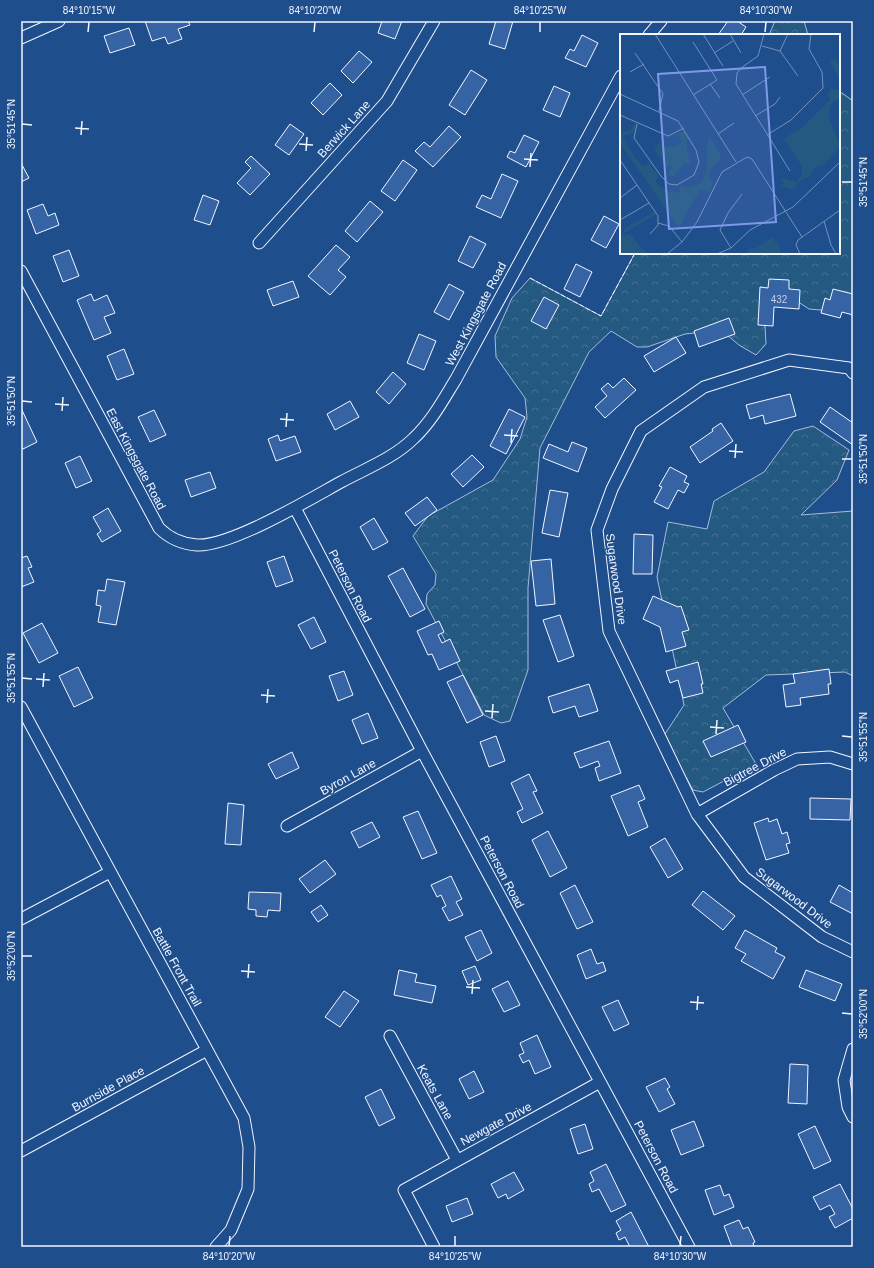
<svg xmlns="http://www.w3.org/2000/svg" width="874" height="1268" font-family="Arial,sans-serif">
<defs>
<pattern id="forest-crowns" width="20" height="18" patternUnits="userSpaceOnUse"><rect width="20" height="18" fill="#245a82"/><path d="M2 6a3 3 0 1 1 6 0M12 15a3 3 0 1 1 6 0" fill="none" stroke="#447295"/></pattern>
</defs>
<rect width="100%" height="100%" fill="#1f4e8c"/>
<!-- forest -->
<path fill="url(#forest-crowns)" stroke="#a8bbd7" d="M775 21H804L808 35H769Z
M839 91 853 101V313L809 309 786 294 764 308 766 344 756 355 739 345 721 330 685 334 647 347H637L611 331 589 352 540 448 528 588V670L510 721 501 723 484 715 426 604 427 594 435 585 436 574 413 536 428 516 493 480 520 439 527 417 525 398 496 357 495 336 512 298 530 278 601 316 635 253H839Z
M813 426 849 450 837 480 801 515 853 511V676L845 672 766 675 723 708 756 764 703 792 693 790 663 737 684 705 657 577 668 522 707 529 714 501 764 472 794 431Z"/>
<!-- building -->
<path fill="#3563a3" stroke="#f2f6ff" d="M145 21H188L190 25 178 29 182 39 168 44 165 37 152 41Z
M382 21H402L395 39 378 33Z
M496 21H513L505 49 489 44Z
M728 21H737L746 27 741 35H718Z
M129 28 135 45 110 53 104 36Z
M582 35 598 43 586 67 565 58 570 49 574 51Z
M359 51 372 62 353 83 341 71Z
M471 70 487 80 465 115 449 105Z
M330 83 342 95 323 115 311 103Z
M554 86 570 93 560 117 543 110Z
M290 124 304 134 289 155 275 145Z
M449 126 461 137 433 167 415 151 424 142 430 147Z
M524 135 539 142 526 167 507 157 510 151 515 153Z
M251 156 270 174 250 195 237 183 251 168 245 162Z
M403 160 417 170 395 201 381 191Z
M21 163 29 178 21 182Z
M502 174 518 181 501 218 476 207 482 195 491 199Z
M203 195 219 201 210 225 194 220Z
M370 201 383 212 357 242 345 231Z
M43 204 48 216 55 213 59 225 36 234 27 210Z
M604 216 619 224 606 248 591 240Z
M470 236 486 244 473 268 458 261Z
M336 245 350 257 338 270 346 277 330 295 308 276Z
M69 250 79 276 63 282 53 256Z
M576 264 592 272 580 297 564 289Z
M769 279 789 280V289L800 290 799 309 774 307 773 326 758 325 760 287 768 288Z
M293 281 299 297 273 306 267 290Z
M449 284 464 292 449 320 434 312Z
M833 289 853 294V315L842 312 840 318 821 313 825 298 830 300Z
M91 294 94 301 107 295 115 313 104 317 111 333 94 340 77 300Z
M544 297 559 305 546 329 531 321Z
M729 318 735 334 699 347 694 331Z
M419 334 436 341 424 370 407 363Z
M676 337 686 353 654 372 644 356Z
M124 349 134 374 117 380 107 356Z
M393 372 406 384 389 404 376 392Z
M624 378 636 390 605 418 595 407 607 396 601 389 608 383 613 388Z
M790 394 796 416 765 424 763 415 750 419 746 405Z
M350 401 359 417 335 430 327 414Z
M830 407 853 423V445L820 422Z
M21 408 37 442 23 449 21 446Z
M509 409 525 417 506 454 490 446Z
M154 410 166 435 150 442 138 417Z
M721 423 733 441 700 463 690 447 713 431 712 429Z
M278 435 280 441 295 436 301 452 276 461 268 439Z
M572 442 587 448 578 472 543 458 549 444 568 452Z
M472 455 484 467 463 487 451 474Z
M80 456 92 481 76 488 65 463Z
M670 467 687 476 684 482 689 484 684 493 678 490 668 509 654 502 662 487 659 486Z
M210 472 216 488 191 497 185 480Z
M550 490 568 493 559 537 542 533Z
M427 497 437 510 415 526 405 513Z
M108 508 121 531 102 542 97 534 101 531 93 517Z
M374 518 388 542 373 550 360 527Z
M634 534 653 535 652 574H633Z
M27 556 32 567 28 568 34 582 21 587V558Z
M284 556 293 581 276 587 267 562Z
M551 559 555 604 536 606 531 561Z
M403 568 425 609 410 617 388 576Z
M107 579 125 582 116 625 98 622 101 606 96 605 98 590 105 591Z
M653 596 678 607 681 606 689 630 682 632 686 646 666 652 660 627 643 619Z
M560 615 574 656 558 662 543 620Z
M314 617 326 642 311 649 298 625Z
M439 621 444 632 438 635 442 643 450 639 460 661 439 670 432 654 428 655 417 631Z
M42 623 58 653 39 663 23 633Z
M698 662 703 684H701L703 693 683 698 678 680 670 683 666 671Z
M78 667 93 698 74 707 59 676Z
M829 669 831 684H828L829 694 800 698 801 705 786 707 783 685 795 683 793 674Z
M344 671 353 695 338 701 329 676Z
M463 675 483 715 467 723 447 682Z
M589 684 598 711 579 717 575 706 553 713 548 697Z
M368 713 378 738 362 744 352 720Z
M738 725 746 742 711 757 703 741Z
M496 736 505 761 489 767 480 742Z
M609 741 621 773 599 781 595 768 600 766 598 761 580 768 574 753Z
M292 752 299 768 276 779 268 764Z
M529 774 537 791 533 792 543 813 522 823 517 812 523 809 511 783Z
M639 785 645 799 638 802 648 827 628 836 611 796Z
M810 798 851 799 850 820 810 819Z
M228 803 244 805 241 845 225 844Z
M418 811 437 853 422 859 403 817Z
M768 818 769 822 777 819 782 834 787 832 790 843 786 844 789 853 766 860 754 823Z
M372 822 380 837 359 848 351 832Z
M548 831 567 868 550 877 532 840Z
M665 838 683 869 668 878 650 847Z
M325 860 336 874 310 893 299 879Z
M451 876 462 899 456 902 463 915 449 921 442 908 446 906 441 895 437 897 431 885Z
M575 885 593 922 577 929 560 893Z
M839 885 853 893V914L830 902Z
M703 891 735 916 723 930 692 905Z
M249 892 281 893 280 911 268 910 267 917 256 916V910L248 909Z
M321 905 328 915 318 922 311 912Z
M481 930 492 953 477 961 465 937Z
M745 930 777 948 775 952 785 957 773 979 741 961 746 954 735 948Z
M591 949 597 964 603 962 606 971 586 979 577 955Z
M475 966 481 980 468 985 462 971Z
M399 970 417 974 415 982 436 986 432 1003 394 995Z
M806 970 842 984 835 1001 799 987Z
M508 981 520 1005 504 1012 492 989Z
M344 991 359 1001 340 1027 325 1017Z
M618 1000 629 1024 614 1031 602 1007Z
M537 1035 551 1067 535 1074 529 1060 523 1063 519 1055 524 1053 520 1043Z
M790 1064 808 1065 807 1104 788 1103Z
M474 1071 484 1092 469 1099 459 1079Z
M665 1078 670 1087 667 1089 675 1104 659 1112 646 1087Z
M381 1089 395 1118 379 1126 365 1097Z
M694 1121 704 1146 681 1155 671 1130Z
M585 1124 593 1149 578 1154 570 1129Z
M815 1126 831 1161 814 1169 798 1134Z
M606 1164 626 1205 611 1212 599 1189 592 1192 589 1184 594 1181 590 1172Z
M514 1172 524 1190 508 1199 506 1194 498 1198 491 1184Z
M840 1184 853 1209V1218L835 1228 829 1217 835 1214 830 1205 820 1210 813 1197Z
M720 1185 724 1196 729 1194 734 1207 714 1215 705 1190Z
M467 1198 473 1214 452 1222 446 1206Z
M631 1212 649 1247H630L625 1237 619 1240 616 1233 621 1230 616 1221Z
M739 1220 743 1229 748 1227 755 1242 753 1243 754 1247H732L724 1226Z"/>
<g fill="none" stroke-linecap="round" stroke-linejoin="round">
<!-- street casing -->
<g stroke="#f2f6ff" stroke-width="13">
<path id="street" d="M649 35 661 21
M21 38 59 21
M259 243 387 101 434 21
M21 271 159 528C169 538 183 544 197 545 230 547 310 499 341 482 365 469 394 458 414 438 432 421 443 400 456 379L621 76
M853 373 849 368 789 360 704 387 641 431 612 489 597 530 609 631 697 814 744 877 822 937 853 952
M295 508 422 751 689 1247
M21 707 244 1118 249 1147 248 1189 231 1230 216 1247
M697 814 774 770 797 759 830 757 853 764
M287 826 422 751
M21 919 110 872
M390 1036 457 1160
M853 1049 844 1080 848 1107 853 1117
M21 1151 207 1050
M434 1247 404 1190 600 1082"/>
</g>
<!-- street -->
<use href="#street" stroke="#1f4e8c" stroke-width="11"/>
<!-- fence -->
<path stroke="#f2f6ff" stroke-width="1" stroke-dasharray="5 2" stroke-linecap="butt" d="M530 278 601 316 635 253"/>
</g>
<!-- ticks -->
<path fill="none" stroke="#f2f6ff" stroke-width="1.5" d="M88 32 89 22M314 32 315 22M540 32V22M765 32 766 22M22 124 32 125M75 128 89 129M81 135 82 121M299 144 313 145M306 151 307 137M524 159 538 160M530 167 531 153M842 182H852M22 401 32 402M55 404 69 405M62 411 63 397M280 419 294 420M286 427 287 413M504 435 518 436M511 443 512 429M729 451 743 452M735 458 736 444M842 459H852M22 678 32 679M36 679 50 680M43 687 44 673M261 695 275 696M267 703 268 689M485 711 499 712M492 718 493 704M710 727 724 728M716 734 717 720M842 736 852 737M22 956H32M241 971 255 972M248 978 249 964M466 987 480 988M472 994 473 980M690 1002 704 1003M697 1010 698 996M842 1013 852 1014M229 1246 230 1236M455 1246V1236M680 1246 681 1236"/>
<g text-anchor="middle" stroke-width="3" stroke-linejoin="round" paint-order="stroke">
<!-- number labels -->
<g font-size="10" fill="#c3d1e8">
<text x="779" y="303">432</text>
</g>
<!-- street labels -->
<g font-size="12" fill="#f2f6ff" stroke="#1f4e8c">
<text transform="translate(344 129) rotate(-48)" y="4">Berwick Lane</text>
<text transform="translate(476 314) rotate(-62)" y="4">West Kingsgate Road</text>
<text transform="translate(136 459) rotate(62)" y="4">East Kingsgate Road</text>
<text transform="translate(616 579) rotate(82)" y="4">Sugarwood Drive</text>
<text transform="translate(350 586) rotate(63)" y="4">Peterson Road</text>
<text transform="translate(755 767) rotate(-28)" y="4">Bigtree Drive</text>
<text transform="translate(348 777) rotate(-29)" y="4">Byron Lane</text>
<text transform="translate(502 872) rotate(62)" y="4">Peterson Road</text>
<text transform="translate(794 898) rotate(37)" y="4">Sugarwood Drive</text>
<text transform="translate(177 967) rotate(61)" y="4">Battle Front Trail</text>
<text transform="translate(108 1089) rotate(-29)" y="4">Burnside Place</text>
<text transform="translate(435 1092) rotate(61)" y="4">Keats Lane</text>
<text transform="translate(496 1124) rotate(-28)" y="4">Newgate Drive</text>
<text transform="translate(656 1157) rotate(62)" y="4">Peterson Road</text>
</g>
</g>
<!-- overview -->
<g transform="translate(620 34)">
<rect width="220" height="220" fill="#1f4e8c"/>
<path d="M34 178 36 180 0 202 6 194Z" fill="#245a82"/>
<path d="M215 25 220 32V45L210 28ZM220 54V65L212 68 208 81 220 112 204 131 195 133 188 144H184L172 155 160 152 164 150 161 145 163 144 177 148 182 140V132L164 105 184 92 211 65 207 61 211 55 219 56ZM14 90 16 91 13 99 3 102V105L20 130 24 132 29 129 38 142 35 148 47 157 59 159 61 151 65 154 81 150 86 138 88 104 91 105 99 118 101 126 92 133 88 141 92 148 91 156 89 158 80 155 59 194 0 109V98L11 96ZM63 97 69 103 66 108 70 130 65 129 53 143 48 140 53 132 45 133 44 127 40 128 41 125 34 115 39 109 47 113 57 112 62 107 57 101ZM10 200 21 214 27 219 0 220V203ZM152 204 160 213V220H126L130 214 134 215Z" fill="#245a82"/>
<path fill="none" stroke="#7391ba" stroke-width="1" d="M35 0 116 128M83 0 103 32M110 0 121 19M144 0 138 22 121 34 117 39 116 50 170 137M73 8 97 46 73 61M142 12 160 17 178 42M160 17 168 0M15 19 43 60 39 77M94 19 113 7M10 38 24 30M90 50 100 64M0 60 58 87 76 116 79 128 74 141 57 151 49 150 41 142 14 104 17 90M122 61 150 43M0 81 48 102 64 94M135 82 155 70 160 63M98 100 114 89M147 101 171 86 203 54 202 38 189 15 191 0M0 126 38 182V191L30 200M0 164 17 151M0 186 29 169M204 187 211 211 216 220M38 189 49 192 62 208M111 214 100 196 108 179 122 160M47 220 62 208 77 188 102 138 127 123 132 125 182 203M97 220 111 214 130 196 173 173 220 128M180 220 176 211 178 206 220 176"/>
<path fill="#7d9aea" fill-opacity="0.15" stroke="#7d9aea" stroke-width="2" d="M145 33 156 188 49 195 38 40Z"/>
<rect width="220" height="220" fill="none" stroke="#f2f6ff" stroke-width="2"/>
</g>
<!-- border -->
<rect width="874" height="1268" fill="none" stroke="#1f4e8c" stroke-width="44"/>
<rect x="22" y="22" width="830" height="1224" fill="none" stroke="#f2f6ff" stroke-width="1.5"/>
<g font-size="10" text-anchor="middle" fill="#f2f6ff">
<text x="89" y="14">84°10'15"W</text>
<text x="315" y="14">84°10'20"W</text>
<text x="540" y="14">84°10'25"W</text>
<text x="766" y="14">84°10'30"W</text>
<text transform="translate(11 124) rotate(-90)" y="4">35°51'45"N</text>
<text transform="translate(863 182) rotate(-90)" y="4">35°51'45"N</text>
<text transform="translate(11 401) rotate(-90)" y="4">35°51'50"N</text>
<text transform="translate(863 459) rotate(-90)" y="4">35°51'50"N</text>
<text transform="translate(11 678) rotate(-90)" y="4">35°51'55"N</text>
<text transform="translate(863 737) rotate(-90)" y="4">35°51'55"N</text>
<text transform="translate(11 956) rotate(-90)" y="4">35°52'00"N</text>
<text transform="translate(863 1014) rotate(-90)" y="4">35°52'00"N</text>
<text x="229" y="1260">84°10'20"W</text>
<text x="455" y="1260">84°10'25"W</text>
<text x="680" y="1260">84°10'30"W</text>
</g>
</svg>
